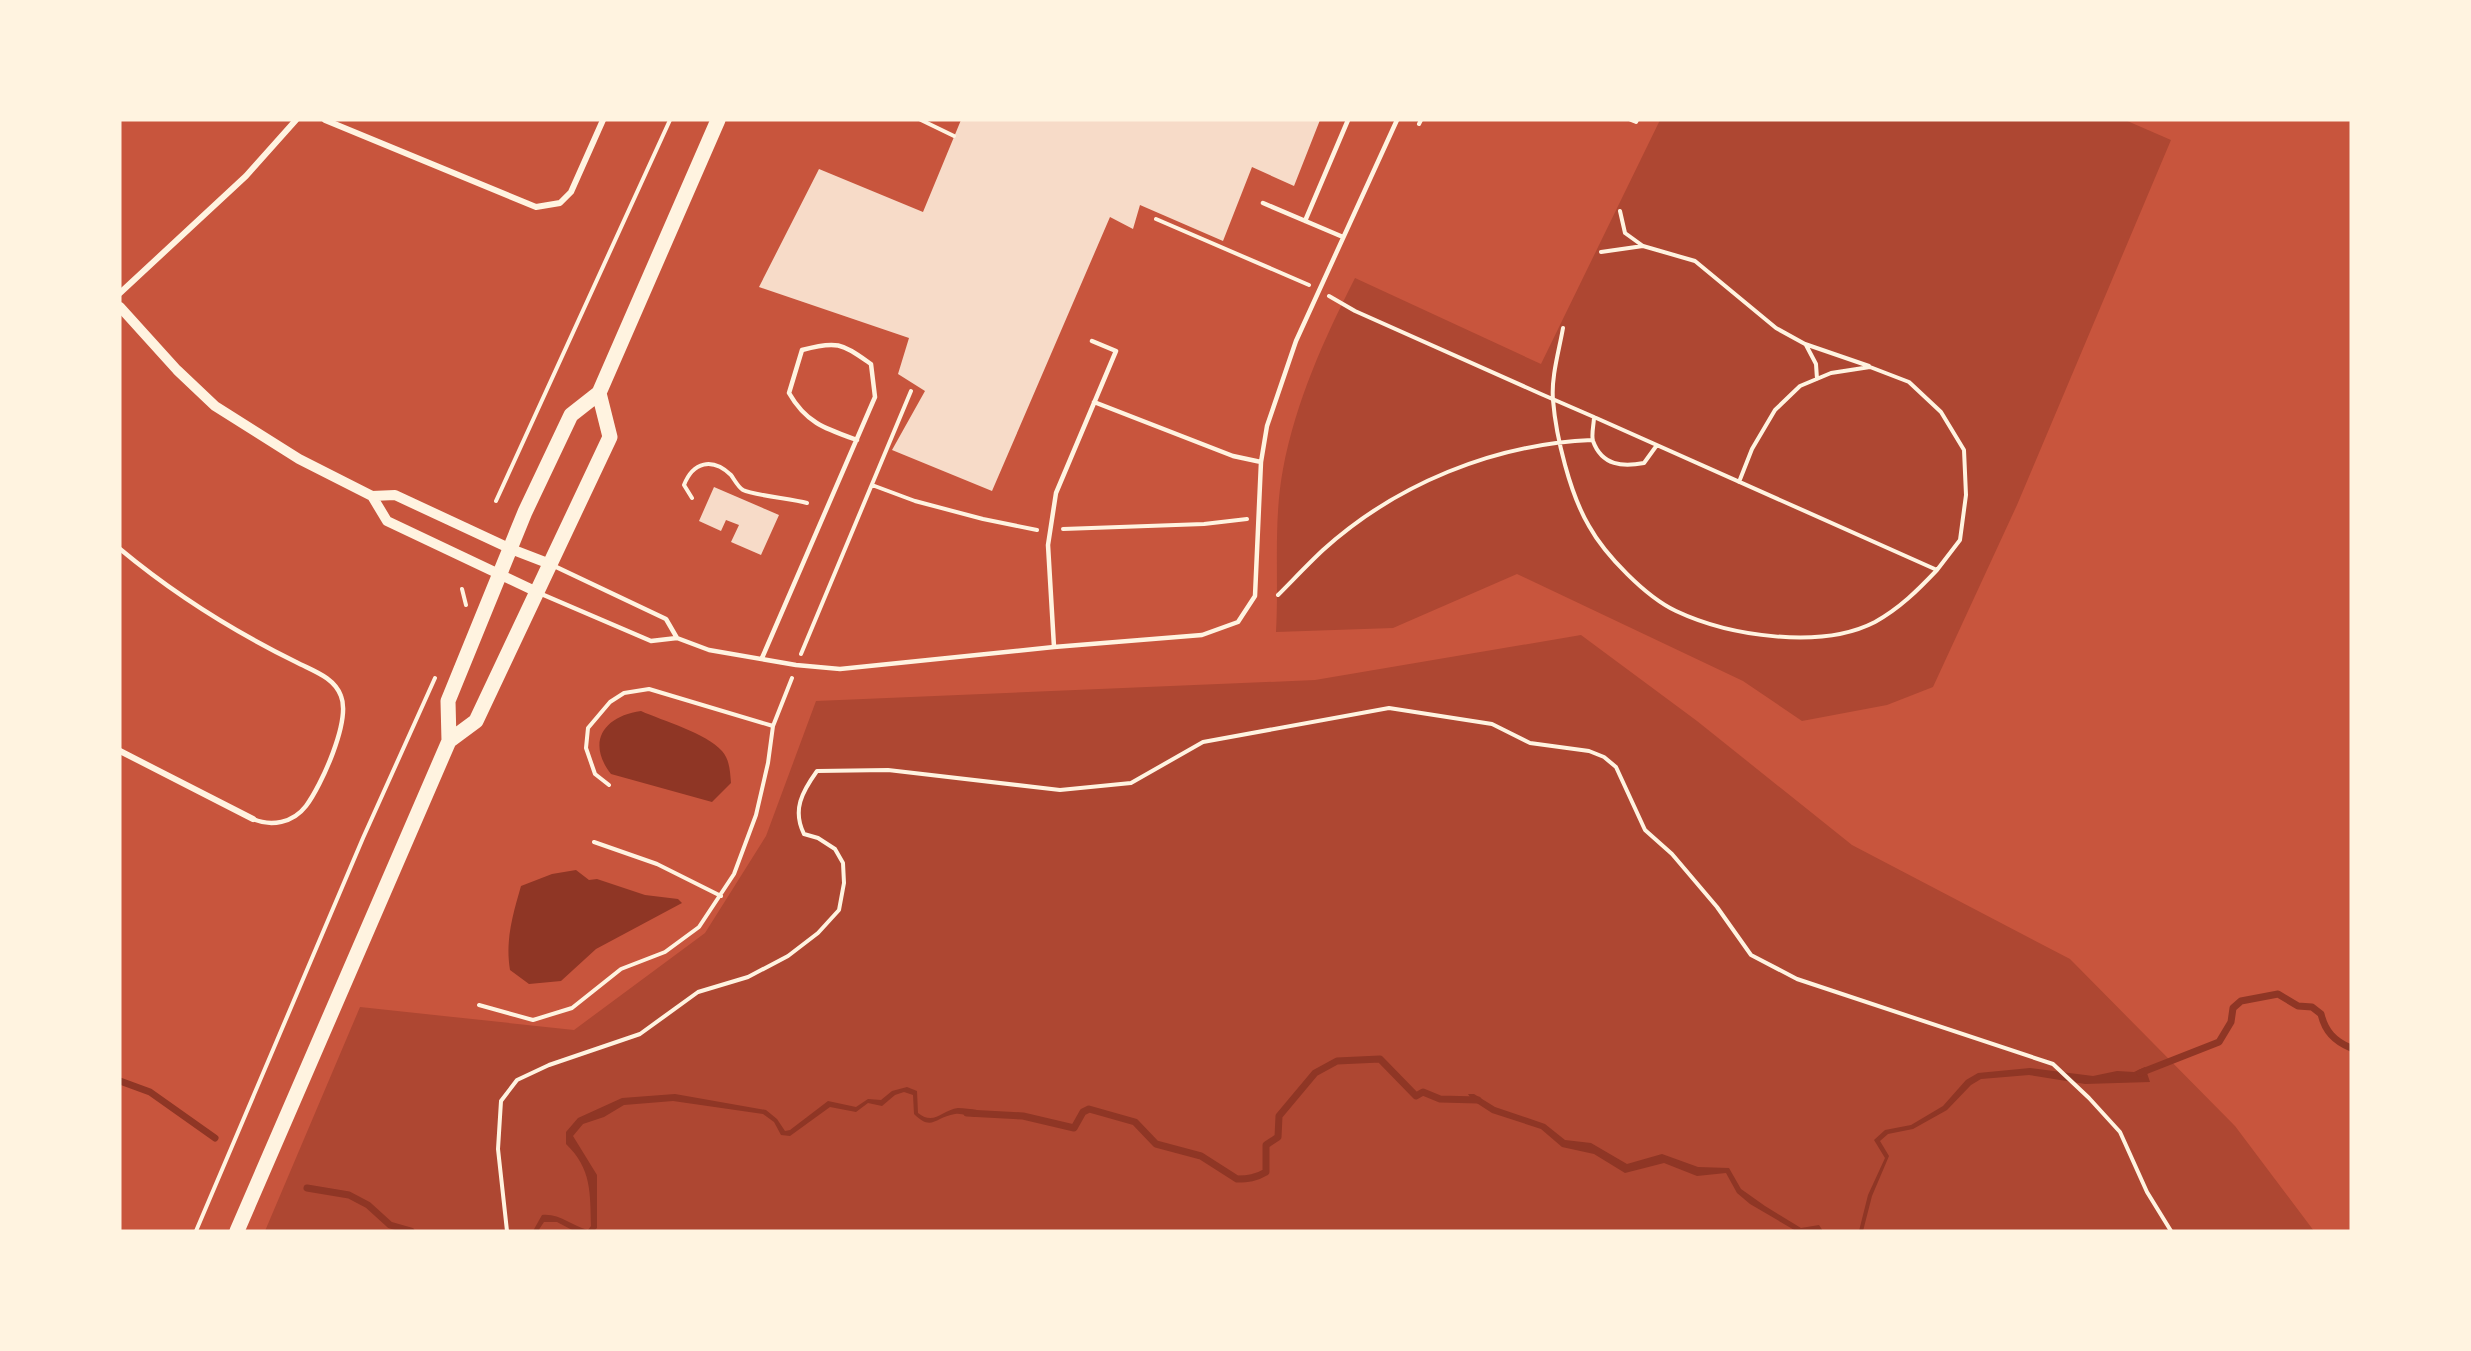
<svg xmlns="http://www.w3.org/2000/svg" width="2471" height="1351" font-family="'Roboto Condensed',sans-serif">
<rect width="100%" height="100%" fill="#c8553d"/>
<!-- green -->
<path fill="#ae4732" d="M1660 120H2125L2171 140 2017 505 1933 687 1887 705 1802 721 1743 681 1517 574 1393 628 1276 632C1279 578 1273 522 1283 469 1296 401 1324 339 1355 278L1541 364Z
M1581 635 1697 721 1852 845 2070 959 2235 1126 2314 1231H265L360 1007 574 1030 705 933 766 836 816 701 1315 680Z"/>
<!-- water -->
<path fill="#8f3625" d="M641 711C663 721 706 733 722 751 730 760 730 772 731 783L712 802 611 774C586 742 604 716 641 711Z
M576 870 589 880 597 879 645 895 678 899 682 903 596 949 561 981 529 984 510 970C505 940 513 914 521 886L552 874Z
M2145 1067 2150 1082 2085 1084 2029 1075 1981 1079 1971 1085 1947 1110 1913 1129 1888 1134 1880 1141 1889 1156 1872 1196 1863 1231H1859L1868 1195 1885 1158 1874 1140 1885 1130 1911 1125 1943 1106 1966 1080 1978 1073 2030 1068 2093 1076 2117 1071 2134 1072Z
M907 1087 917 1091 918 1113C934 1126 942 1110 958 1108 964 1108 971 1109 977 1110L975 1117C969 1116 961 1113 955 1114 935 1117 932 1132 914 1114L913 1095 904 1092 895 1095 882 1106 868 1103 856 1112 830 1107 790 1136 781 1135 774 1122 763 1114 673 1101 624 1105 604 1117 583 1124 573 1136 597 1175V1228L594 1231H574L557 1222H544L538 1231H533L542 1215C559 1213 572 1226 588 1230L591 1226C590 1193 592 1169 566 1144V1132L578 1118 622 1098 675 1094 766 1110 777 1119 785 1131 790 1130 828 1101 856 1107 868 1099 881 1100 892 1091Z
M1468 1094H1474L1495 1107 1545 1124 1565 1140 1591 1143 1627 1164 1662 1154 1698 1167 1729 1168 1741 1189 1765 1206 1801 1228 1819 1225 1823 1231H1796L1750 1204 1737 1193 1726 1173 1697 1176 1664 1163 1625 1173 1594 1154 1562 1147 1541 1129 1492 1113 1472 1100Z"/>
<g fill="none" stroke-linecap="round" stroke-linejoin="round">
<!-- stream -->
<path stroke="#8f3625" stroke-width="7" d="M2140 1073 2219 1042 2231 1022 2233 1008 2241 1001 2278 994 2298 1006 2312 1007 2321 1014C2325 1031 2334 1041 2351 1048
M120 1081 150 1092 215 1138
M967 1113 1023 1116 1074 1128 1083 1112 1089 1109 1135 1122 1156 1144 1201 1156 1237 1179C1248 1179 1256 1178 1266 1172V1145L1278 1137 1279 1116 1315 1073 1337 1061 1380 1059 1416 1096 1423 1092 1440 1099 1478 1100
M307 1188 349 1195 368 1205 390 1225 411 1231"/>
</g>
<!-- building -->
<path fill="#f7dbc8" d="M961 120H1320L1294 186 1252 167 1223 241 1140 205 1133 229 1110 217 992 491 892 450 925 391 898 374 909 338 759 287 819 169 923 212Z
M714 487 779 515 761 555 731 542 739 525 726 520 721 531 699 521Z"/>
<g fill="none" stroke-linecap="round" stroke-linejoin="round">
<!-- path -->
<path stroke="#fff3e0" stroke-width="4" d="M921 120 954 136
M1631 120 1636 122 1637 120
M1419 124 1421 120
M1620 211 1625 233 1643 246
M1156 219 1309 285
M1601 252 1643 246 1695 261 1776 328 1805 344 1869 366
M1329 296 1355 311 1541 394 1594 417 1937 570C1918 590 1900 608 1875 622 1821 650 1729 636 1676 611 1646 597 1605 555 1589 526 1570 494 1556 437 1553 400 1551 377 1559 351 1563 328
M1806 345 1816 364 1817 379
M1594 417C1594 424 1591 435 1593 441 1602 466 1623 467 1644 463L1657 445
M1739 482 1752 449 1775 410 1800 386 1831 373 1870 367 1909 382 1941 412 1964 450 1966 495 1960 540 1937 570
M872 485 915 501 983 519 1037 530
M692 498 684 485C693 462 712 457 731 475 734 479 738 487 743 490 753 495 792 499 807 503
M496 501 670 120
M1063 529 1204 524 1247 519
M462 589 466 605
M1278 595C1293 580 1308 564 1323 550 1396 484 1494 444 1592 440
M801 654 911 391
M609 785 595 774 586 748 588 728 610 702 624 693 649 689 773 726
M594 842 657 864 721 896
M479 1005 533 1020 572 1008 621 969 665 952 699 927 734 874 756 815 768 763 773 726 792 678
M196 1231 363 838 435 678
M507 1231 498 1149 501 1101 517 1080 549 1065 640 1034 698 992 748 977 788 956 818 933 839 910 844 883 843 863 835 849 818 838 804 834C792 810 802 792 817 771L888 770 1060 790 1131 783 1203 742 1389 708 1492 724 1530 743 1589 751 1604 757 1616 767 1645 830 1672 854 1717 907 1751 955 1797 979 2053 1064 2089 1098 2120 1132 2147 1192 2171 1231"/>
<!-- service -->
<path stroke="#fff3e0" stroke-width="4.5" d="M1263 203 1343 237
M1305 221 1348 120
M1094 402 1233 456 1261 462
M120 549C174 594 233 631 296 662 313 671 334 677 341 696 351 721 321 786 306 806 293 823 271 827 253 819
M552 565 666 619 677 638
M539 593 651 641 677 638 709 650 796 665 840 669 1054 647 1202 635 1238 622 1255 596 1261 462 1267 426 1296 341 1397 120
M1054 647 1048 545 1056 493 1116 351 1092 341
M762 658 875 397 871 364C842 344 838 340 802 350L789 393C806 423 826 429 857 440"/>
<!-- minor -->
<path stroke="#fff3e0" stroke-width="6" d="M325 120 536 207 560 203 571 192 603 120
M120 293 246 176 296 120
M120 751 253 819"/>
<!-- tertiary -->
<path stroke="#fff3e0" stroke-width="10" d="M120 307 177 370 215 406 299 459 372 496 395 495 511 549 550 564
M372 496 387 521 537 592"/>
<!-- primary -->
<path stroke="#fff3e0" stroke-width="15" d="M449 741 476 721 610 437 599 393
M237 1231 449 741 448 701 525 512 571 415 599 393 718 120"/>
</g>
<!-- border -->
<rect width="2471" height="1351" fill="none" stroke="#fff3e0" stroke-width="243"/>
</svg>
